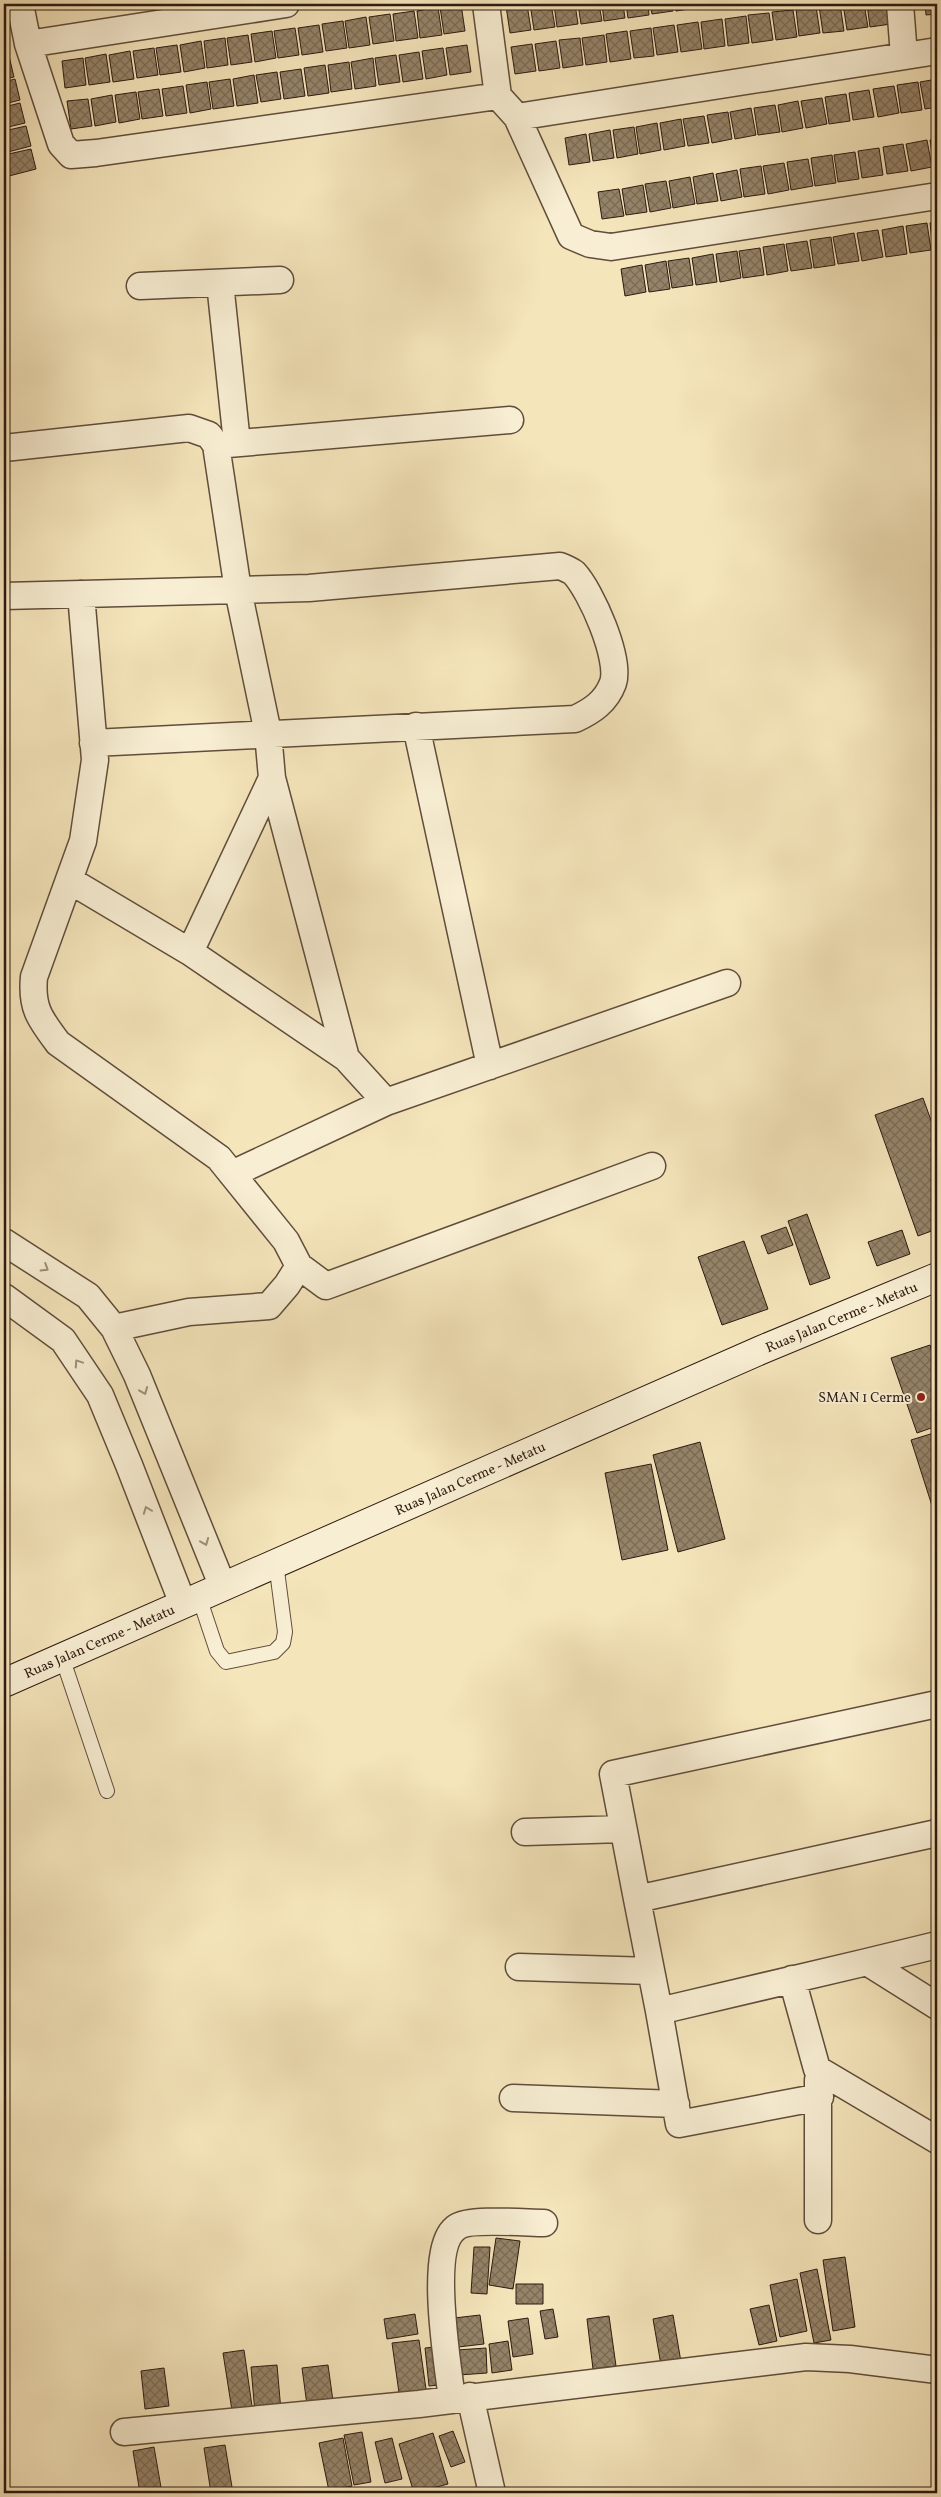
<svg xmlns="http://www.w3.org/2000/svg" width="941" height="2497" font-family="Vollkorn,serif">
<defs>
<pattern id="building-cross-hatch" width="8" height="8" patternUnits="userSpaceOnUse" patternTransform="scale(1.25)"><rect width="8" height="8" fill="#958469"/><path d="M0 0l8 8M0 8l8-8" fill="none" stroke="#7a6b55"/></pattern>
</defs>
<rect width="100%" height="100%" fill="#f5e5bb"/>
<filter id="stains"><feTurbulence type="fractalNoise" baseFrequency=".004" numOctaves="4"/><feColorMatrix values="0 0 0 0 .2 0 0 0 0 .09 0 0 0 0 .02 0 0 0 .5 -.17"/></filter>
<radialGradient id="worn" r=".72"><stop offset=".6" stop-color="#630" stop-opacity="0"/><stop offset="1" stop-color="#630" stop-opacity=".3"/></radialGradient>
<!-- building -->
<path fill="url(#building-cross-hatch)" stroke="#2e1a10" d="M42 4H65L43 8Z
M461 4 465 31 444 34 440 7Z
M527 4 531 30 510 33 506 6Z
M530 4H551L555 27 534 30Z
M554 4H575L578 24 557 27Z
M578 4H599L602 21 581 24Z
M602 4H623L625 18 604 21Z
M626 4H648L649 15 628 18Z
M650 4H672L673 11 652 14Z
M674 4H696V8L676 11Z
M698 4H720V5L699 8Z
M840 4 844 31 823 33 819 6Z
M843 4H864L868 27 847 30Z
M867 4H889L891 24 870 27Z
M925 4H937V14L926 15Z
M816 6 820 33 799 36 796 9Z
M438 7 442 35 420 38 417 11Z
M793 10 797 37 776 40 772 12Z
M414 11 418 38 396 41 393 14Z
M769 13 773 40 752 43 748 15Z
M390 14 394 41 373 44 369 17Z
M746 16 749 43 728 46 725 19Z
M366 17 370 45 349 48 345 21Z
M722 19 725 46 704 49 701 22Z
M343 21 347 48 326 51 322 24Z
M698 22 702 49 681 52 677 25Z
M319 25 323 52 302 55 298 28Z
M674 25 678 52 657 55 653 28Z
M295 28 299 55 278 58 274 31Z
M651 28 654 56 634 58 630 31Z
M272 31 276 58 255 62 251 34Z
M627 31 631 59 610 62 606 34Z
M4 35 9 54 4 55Z
M248 35 252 62 231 65 227 38Z
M604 35 607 62 586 65 582 38Z
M225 38 228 65 207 68 204 41Z
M580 38 583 65 563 68 559 40Z
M201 41 205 68 184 72 180 45Z
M556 41 560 68 539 71 535 44Z
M532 44 536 71 515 74 511 47Z
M177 45 181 72 160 75 156 48Z
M467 45 471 72 450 75 446 48Z
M154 48 158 75 137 78 133 51Z
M443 48 447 75 426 79 422 51Z
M130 51 134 79 113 82 109 55Z
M419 52 423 79 403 82 399 55Z
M106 54 110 82 89 85 85 58Z
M396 55 400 82 379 85 375 58Z
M9 56 14 77 4 79V57Z
M83 58 86 85 65 88 62 61Z
M373 58 376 86 355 89 351 62Z
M349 62 352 89 331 92 328 65Z
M325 65 329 93 308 96 304 68Z
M301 69 305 96 284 99 280 72Z
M277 72 281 99 261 102 256 75Z
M254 75 258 103 237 106 233 79Z
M15 79 20 100 4 104V82Z
M230 79 234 106 213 109 209 82Z
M937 79V107L925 109 920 82Z
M207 82 211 109 190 113 186 85Z
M918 82 922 110 901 113 897 85Z
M183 86 187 113 166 116 162 89Z
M894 86 899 113 878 117 873 89Z
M159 89 163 116 142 119 138 92Z
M869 90 874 117 853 120 849 93Z
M136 92 140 119 119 123 115 95Z
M846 94 850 121 829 124 825 97Z
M112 95 116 122 95 126 91 99Z
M822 98 827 124 806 128 801 101Z
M88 99 92 126 71 129 67 101Z
M798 101 803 128 782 132 778 105Z
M20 103 25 123 4 128V107Z
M775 105 780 132 758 135 754 108Z
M751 108 756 135 735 139 730 112Z
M728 112 732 139 712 143 707 115Z
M704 116 709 143 688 146 683 119Z
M681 119 685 146 664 150 660 123Z
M657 123 661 150 640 154 636 127Z
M26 126 31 146 4 153V131Z
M634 127 638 154 617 158 613 130Z
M610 130 614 158 593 161 589 134Z
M586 134 590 162 569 165 565 138Z
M937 139V166L934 167 930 140Z
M927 140 932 167 911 171 906 144Z
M903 144 908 171 887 174 883 147Z
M879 148 883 175 862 178 858 151Z
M31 149 36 169 9 176 4 155Z
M855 152 859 179 838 182 834 155Z
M832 155 836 183 815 186 811 158Z
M808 159 813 186 791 190 787 162Z
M784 163 789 190 768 194 763 166Z
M761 166 765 194 744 197 740 169Z
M737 170 742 197 721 201 716 174Z
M713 173 718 201 697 204 693 177Z
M690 177 695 204 673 208 669 181Z
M666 181 671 208 650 212 645 184Z
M643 185 647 212 626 215 622 189Z
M619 189 624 216 602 219 598 192Z
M937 221V249L933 250 930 223Z
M927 223 931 250 910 253 906 226Z
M903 226 907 254 886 257 882 230Z
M878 230 883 257 862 261 857 233Z
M854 233 859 261 838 264 833 237Z
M831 237 835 265 814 268 810 240Z
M807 241 812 268 791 271 786 244Z
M784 244 788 271 767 275 763 247Z
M760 248 764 275 743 278 739 251Z
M737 251 741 278 720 282 716 254Z
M713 254 717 282 696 285 692 258Z
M689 258 693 285 672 288 668 261Z
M666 261 670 289 649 292 645 265Z
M642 265 646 292 625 296 621 269Z
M923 1098 937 1137V1229L918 1236 875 1115Z
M807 1214 830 1278 810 1285 788 1221Z
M786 1227 793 1245 768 1254 761 1236Z
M902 1230 910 1254 877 1266 868 1242Z
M744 1241 768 1309 722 1325 698 1257Z
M930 1345 937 1368V1426L917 1433 891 1358Z
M937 1432V1511L934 1512 911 1440Z
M700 1442 725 1539 678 1552 653 1455Z
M651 1464 668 1550 622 1560 605 1473Z
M496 2238 520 2241 513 2289 489 2285Z
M474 2247H490L487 2294 471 2293Z
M845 2257 855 2327 833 2331 823 2260Z
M817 2269 831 2340 814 2343 800 2273Z
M797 2279 807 2331 780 2337 770 2285Z
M516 2284H543V2304H516Z
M769 2305 777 2341 759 2345 750 2309Z
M553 2309 558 2337 545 2339 540 2311Z
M415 2314 418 2334 387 2339 384 2319Z
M480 2315 484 2344 458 2347 454 2318Z
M673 2315 681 2362 661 2365 653 2319Z
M609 2316 616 2366 593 2369 587 2319Z
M528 2318 533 2354 513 2357 508 2321Z
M419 2340 427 2396 400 2400 392 2343Z
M508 2341 512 2370 492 2373 489 2344Z
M444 2346 448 2384 429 2386 425 2348Z
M486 2348 487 2373 459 2375 457 2350Z
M244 2350 253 2413 233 2417 223 2353Z
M277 2365 281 2411 255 2413 251 2367Z
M328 2365 333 2401 307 2405 302 2368Z
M164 2368 169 2406 145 2409 141 2371Z
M453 2431 465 2462 451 2467 439 2436Z
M362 2432 371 2482 354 2485 344 2435Z
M433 2433 448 2484 414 2493 399 2444Z
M343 2438 352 2486 329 2491 319 2443Z
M392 2438 402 2479 385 2483 375 2442Z
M225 2445 233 2493H211L204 2448Z
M154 2447 162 2493H140L133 2451Z"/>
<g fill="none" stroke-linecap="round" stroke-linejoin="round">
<!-- lane casing -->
<g stroke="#604d3b" stroke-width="16">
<path id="lane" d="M199 1597 217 1651 226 1662 274 1652 283 1643 285 1632 276 1563
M62 1657 107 1791"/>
</g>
<!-- street casing -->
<g stroke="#604d3b" stroke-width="29">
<path id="street" d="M20 4 28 44
M286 4 28 44 61 144 71 155 96 153 498 96
M486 4 498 96 517 117 937 51
M900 4 904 56
M517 117 571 236 590 244 611 247 937 196
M220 283 237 443
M140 286 280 280
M216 445 510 420
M4 448 189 428 209 435 216 445 238 590 4 596
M81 594 95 760 83 841 34 977C31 1008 40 1019 58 1043L219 1158 286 1241 299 1266 287 1285 269 1306 189 1312 114 1328
M416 726 490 1066
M93 743 575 719C592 711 606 702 613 683 621 659 591 591 574 573 570 570 565 568 560 566L309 588 238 590 268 733 272 778 346 1058 386 1102 232 1174
M69 880 190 952 346 1058
M190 952 272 778
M386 1102 727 983
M4 1242 88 1296 114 1328 137 1375 223 1587
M299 1266 326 1286 652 1166
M4 1297 63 1340 100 1395 129 1465 183 1604
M525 1832 623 1829
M937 1833 637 1899 659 2011 867 1962 937 2006
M637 1899 613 1774 937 1704
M867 1962 937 1945
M519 1967 651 1971
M792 1979 817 2069 937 2140
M659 2011 679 2124 820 2097
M513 2098 676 2104
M818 2220V2080
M470 2396 492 2493
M452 2399C448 2366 427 2246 457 2227 469 2218 527 2223 544 2223
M124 2432 419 2404 806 2357 850 2359 937 2370"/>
</g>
<!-- secondary casing -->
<g stroke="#2e1a10" stroke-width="30">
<g id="secondary">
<path id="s1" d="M4 1683 761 1350 937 1277"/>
</g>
</g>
<!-- lane -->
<use href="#lane" stroke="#f8eed3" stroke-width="14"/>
<!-- street -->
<use href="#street" stroke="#f8eed3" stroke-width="26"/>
<!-- secondary -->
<use href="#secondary" stroke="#f8eed3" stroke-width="28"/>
</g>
<!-- one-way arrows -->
<defs><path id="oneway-chevron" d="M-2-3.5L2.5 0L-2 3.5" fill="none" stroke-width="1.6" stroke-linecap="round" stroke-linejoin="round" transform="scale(1.25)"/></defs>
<g stroke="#9d8f7b">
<use href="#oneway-chevron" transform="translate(45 1268) rotate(32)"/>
<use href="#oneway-chevron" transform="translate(78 1363) rotate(-124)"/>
<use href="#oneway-chevron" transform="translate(144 1391) rotate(68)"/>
<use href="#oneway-chevron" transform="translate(147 1510) rotate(-111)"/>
<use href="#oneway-chevron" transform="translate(205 1542) rotate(68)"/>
</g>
<!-- markers -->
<circle fill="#8f2418" stroke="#f8eed3" stroke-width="2" cx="921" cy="1397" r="5"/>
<g text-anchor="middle" stroke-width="4" stroke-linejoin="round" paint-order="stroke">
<!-- street labels -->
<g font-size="14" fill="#2e1a10" stroke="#f8eed3">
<text dy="5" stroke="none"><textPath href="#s1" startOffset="914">Ruas Jalan Cerme - Metatu</textPath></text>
<text dy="5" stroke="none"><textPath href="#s1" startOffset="509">Ruas Jalan Cerme - Metatu</textPath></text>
<text dy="5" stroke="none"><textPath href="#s1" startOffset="104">Ruas Jalan Cerme - Metatu</textPath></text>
</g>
<!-- poi labels -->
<g font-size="14" fill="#2e1a10" stroke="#f8eed3" text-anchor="end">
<text x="911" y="1402">SMAN 1 Cerme</text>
</g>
</g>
<!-- margin -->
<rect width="941" height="2497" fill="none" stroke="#f5e5bb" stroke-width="20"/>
<rect x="5" y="5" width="931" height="2487" fill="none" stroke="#2e1a10" stroke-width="2.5"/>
<rect x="10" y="10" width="921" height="2477" fill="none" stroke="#2e1a10"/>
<rect width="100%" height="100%" filter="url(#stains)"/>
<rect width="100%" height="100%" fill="url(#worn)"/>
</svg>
